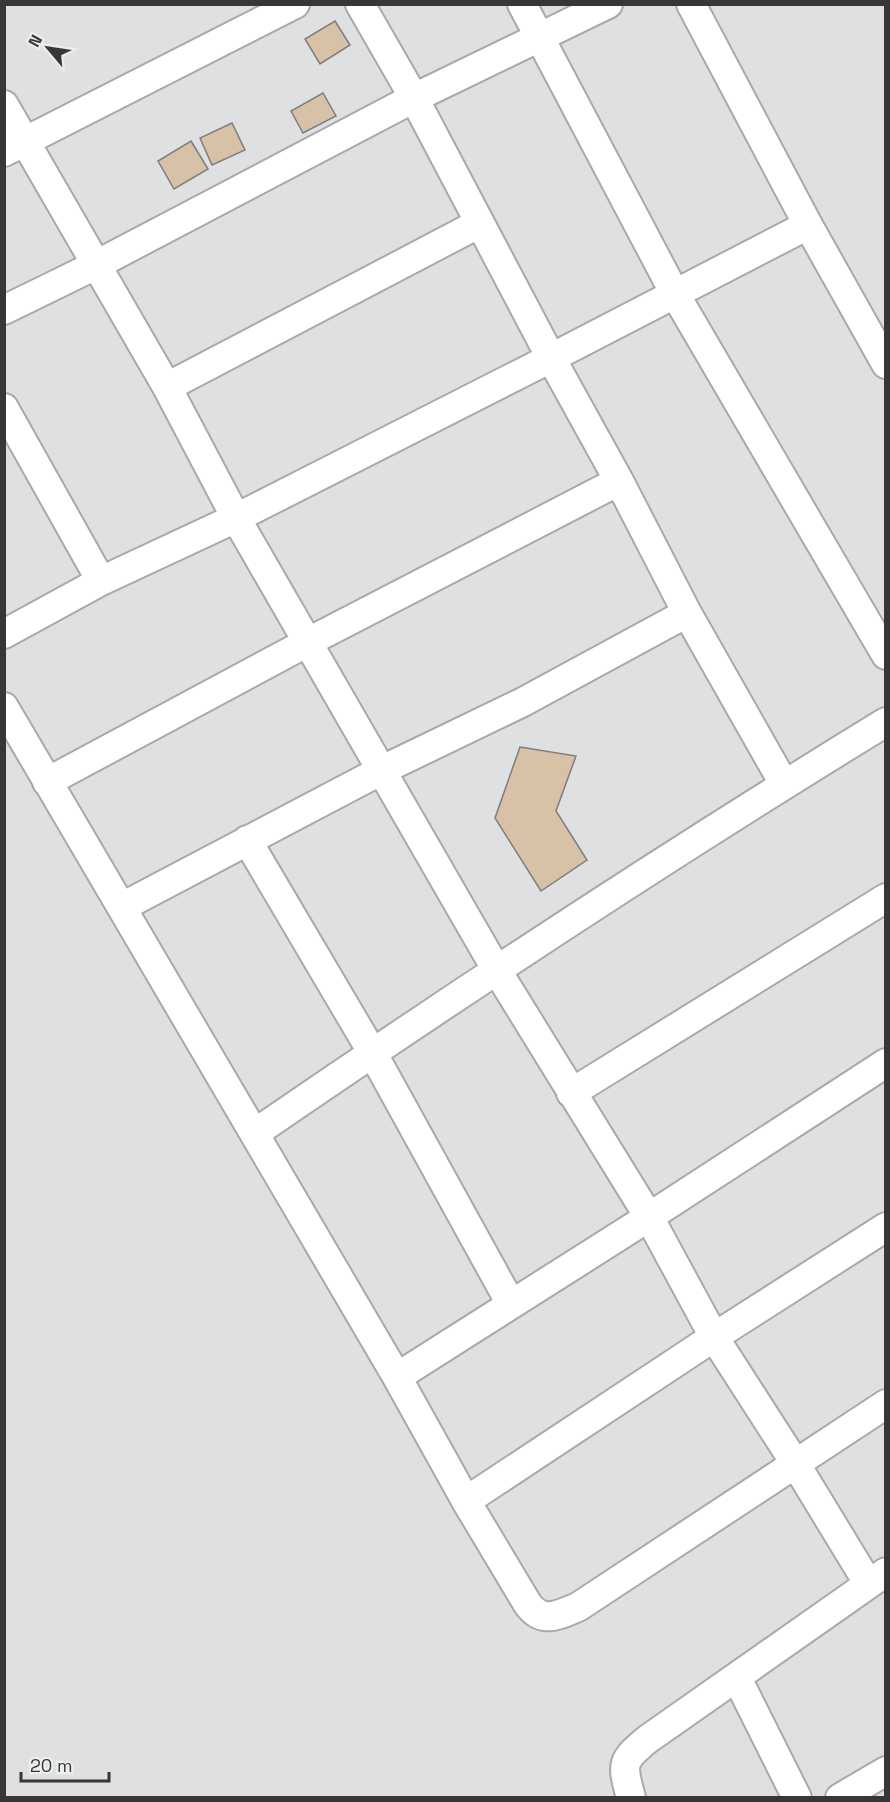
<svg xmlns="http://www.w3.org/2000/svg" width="890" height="1802" font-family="'Space Grotesk',sans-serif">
<rect width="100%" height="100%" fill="#dee0e2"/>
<!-- building -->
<path fill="#d7c1a7" stroke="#7f7d7c" stroke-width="1.5" d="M335 21 350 45 320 64 305 39Z
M323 93 336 116 303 133 291 111Z
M232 123 245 150 212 165 200 138Z
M191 141 208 169 174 189 158 161Z
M520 747 576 756 556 811 587 860 541 891 495 818Z"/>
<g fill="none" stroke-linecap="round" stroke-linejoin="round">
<!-- minor casing -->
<g stroke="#a7a9ab" stroke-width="32">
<path id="minor" d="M360 4 414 98 551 358 619 481 687 613 784 784
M522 4 675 294 886 655
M691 4 808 225 886 364
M4 105 167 387 236 518 496 969 649 1217 714 1337 795 1463 868 1583
M4 152 295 4
M4 310 96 265 414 98 608 4
M167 387 480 223
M4 408 101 581
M4 634 101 581 236 518 551 358 808 225
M4 707 397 1377 466 1501 527 1603C542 1625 558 1615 578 1607L886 1404
M47 782 308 642 619 481
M247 840 372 1052 511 1304
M122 907 380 771 523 702 687 613
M571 1093 886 898
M255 1133C462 991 672 853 886 722
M397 1377 649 1217 886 1063
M466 1501 714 1337 886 1227
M737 1678 797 1798
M631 1798C622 1764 620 1762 648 1739L886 1572
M840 1798 886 1771"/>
</g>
<!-- minor -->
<use href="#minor" stroke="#fff" stroke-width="28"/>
</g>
<!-- border -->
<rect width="890" height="1802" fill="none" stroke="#363738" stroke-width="12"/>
<!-- north arrow -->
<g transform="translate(48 48) rotate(299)" stroke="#ebedef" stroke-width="4.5" paint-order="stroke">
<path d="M0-4.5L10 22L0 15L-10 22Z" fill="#363738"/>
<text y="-9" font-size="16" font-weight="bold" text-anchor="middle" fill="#363738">N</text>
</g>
<!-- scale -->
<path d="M21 1772v9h88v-9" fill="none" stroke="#363738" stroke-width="3"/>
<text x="30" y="1772" font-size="18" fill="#363738" stroke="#ebedef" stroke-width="4.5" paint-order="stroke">20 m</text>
</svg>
